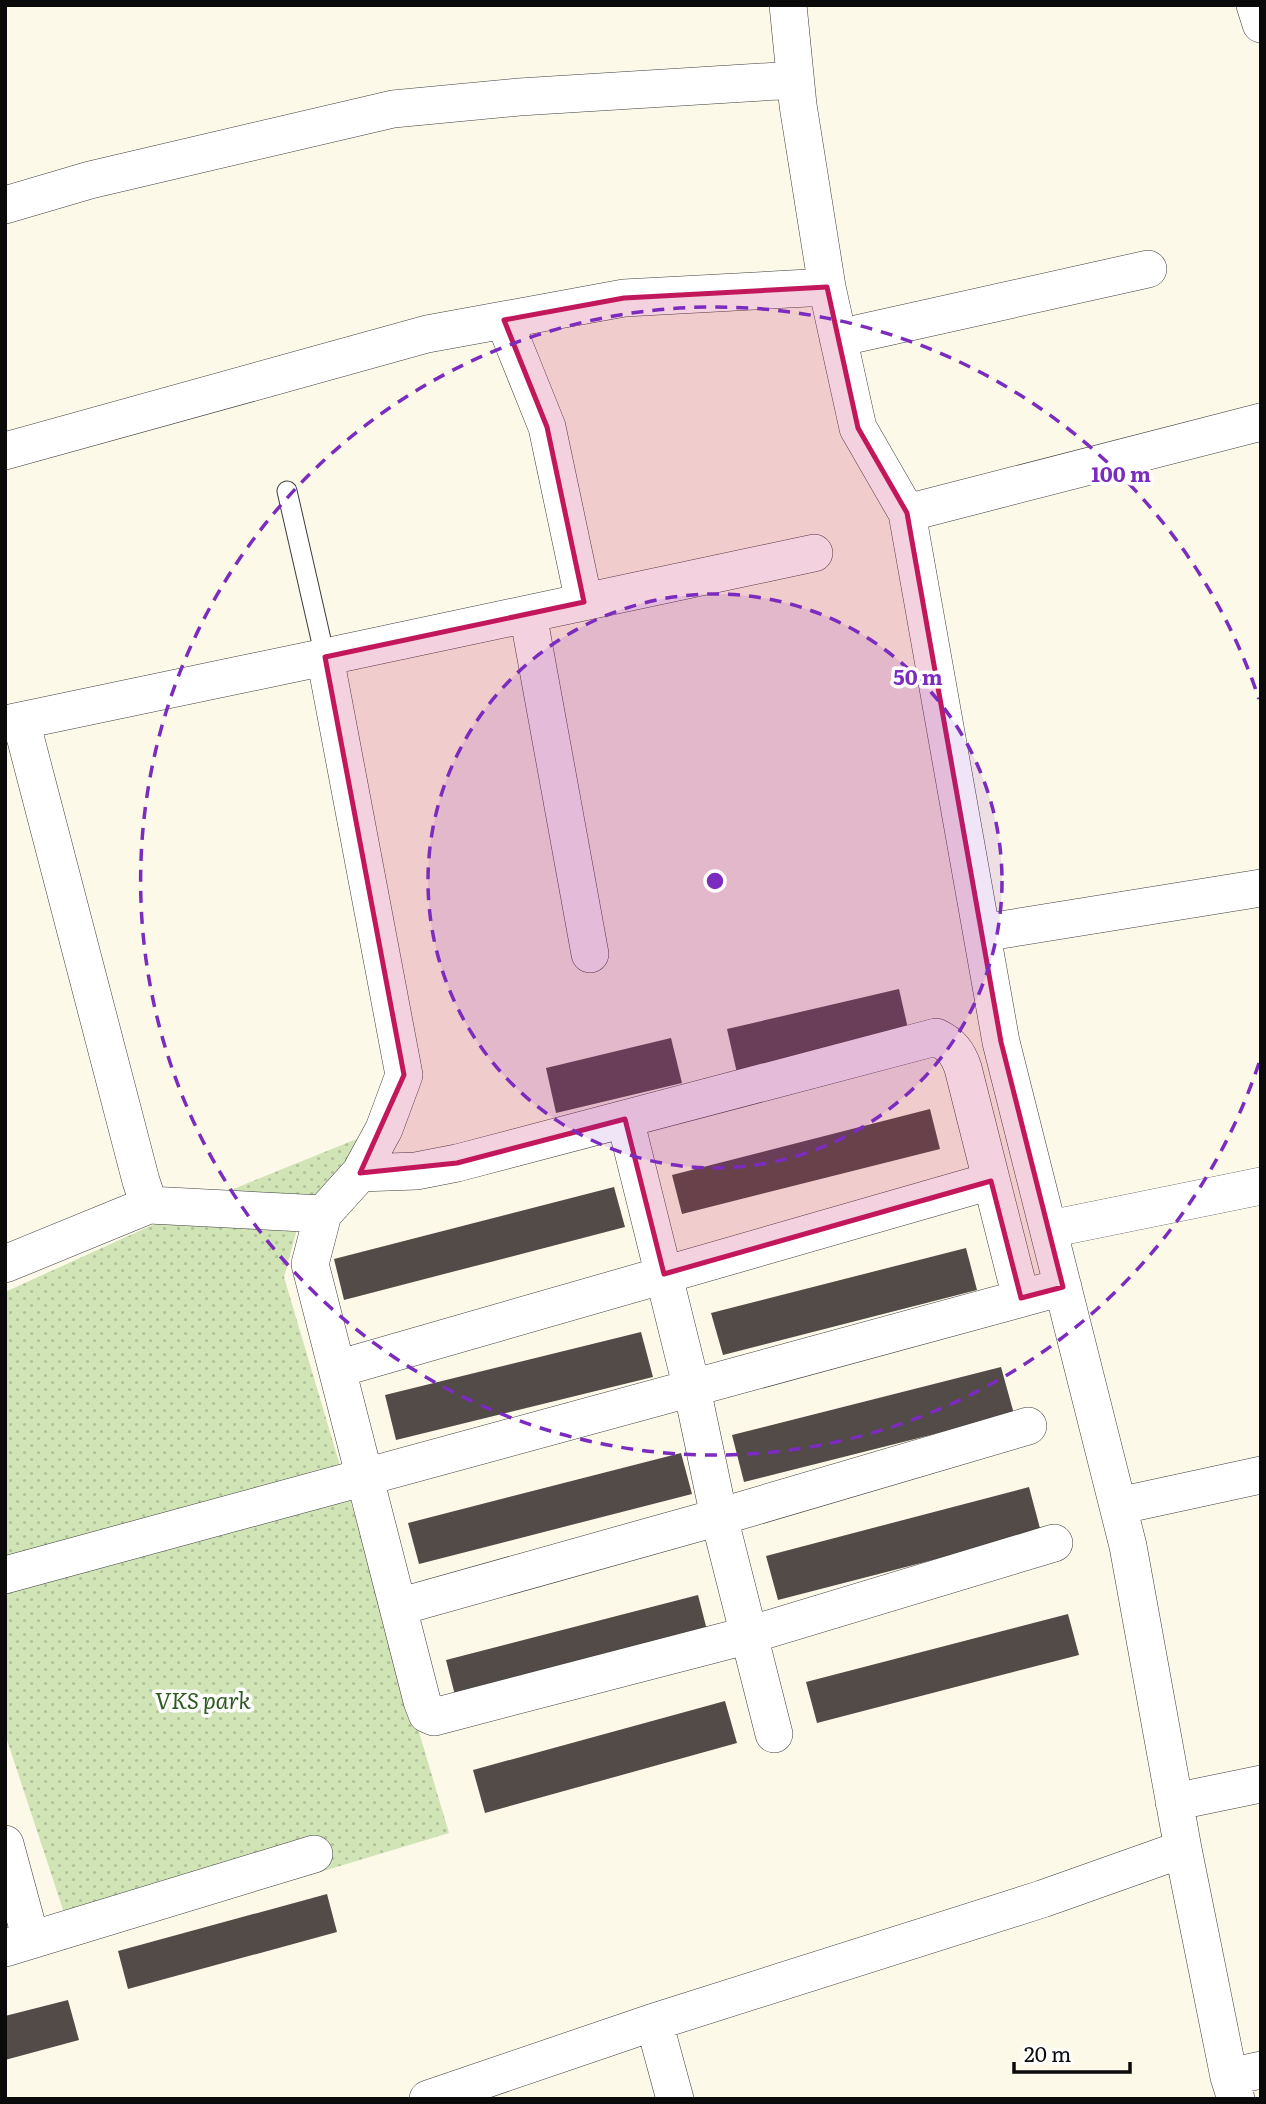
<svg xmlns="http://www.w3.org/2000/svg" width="1266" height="2104" font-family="Literata,serif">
<defs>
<pattern id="park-dots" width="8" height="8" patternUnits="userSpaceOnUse" patternTransform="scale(1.75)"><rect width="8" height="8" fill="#d0e4b6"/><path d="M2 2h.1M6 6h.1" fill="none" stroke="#b1c29b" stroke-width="1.8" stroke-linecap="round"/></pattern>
</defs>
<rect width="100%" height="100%" fill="#fdf9e9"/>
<!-- park -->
<path fill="url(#park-dots)" d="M369 1134 300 1218 284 1277 449 1833 75 1946 5 1734V1292L216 1196Z"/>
<!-- building -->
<path fill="#524b48" d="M899 989 909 1033 737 1073 727 1029Z
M671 1038 682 1083 556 1113 546 1068Z
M930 1109 940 1149 682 1214 672 1175Z
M614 1187 625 1227 344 1300 334 1259Z
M966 1248 977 1290 723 1355 711 1313Z
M641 1332 653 1377 396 1440 385 1395Z
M1001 1367 1014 1414 744 1482 732 1435Z
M681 1453 692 1494 419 1564 408 1523Z
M1029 1487 1041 1532 778 1600 766 1556Z
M698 1595 710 1642 458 1707 446 1660Z
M1068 1614 1079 1655 817 1723 806 1682Z
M725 1701 737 1743 485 1813 473 1770Z
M327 1894 337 1932 128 1989 118 1951Z
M68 2000 79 2040 5 2060V2016Z"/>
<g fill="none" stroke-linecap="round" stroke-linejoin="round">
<!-- lane casing -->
<g stroke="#3d3d3d" stroke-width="21">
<path id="lane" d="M287 491 325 657"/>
</g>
<!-- street casing -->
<g stroke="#3d3d3d" stroke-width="38">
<path id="street" d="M788 5 798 105 827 287 858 428 907 513 1001 1042 1128 1546 1183 1849 1229 2077 1236 2099
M1255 5 1261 24
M5 205 90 180 393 109 519 97 795 80
M504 320 547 427 584 602
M838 338 1148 269
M5 451 427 334 624 298 827 287
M907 513 1261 422
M814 553 325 657 404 1075 384 1129 360 1173 323 1214 310 1264 422 1701 427 1714 434 1717 749 1635 1054 1543
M528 614 590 954
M21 721 141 1181 149 1205 323 1214
M5 724 325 657
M982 933 1261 888
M625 1119 692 1389 719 1517 774 1734
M360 1173 416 1171 457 1163 936 1037C951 1044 958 1053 963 1068L1021 1298
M1050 1229 1261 1186
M5 1264 149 1205
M337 1369 991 1181
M1118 1506 1261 1475
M5 1575 1063 1287
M398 1607 719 1517 1028 1426
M1174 1802 1261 1784
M5 1844 31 1940
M5 1948 314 1854
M654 2022 675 2099
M1229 2077 1261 2070
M428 2099 654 2022 1042 1899 1183 1849"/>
</g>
<!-- lane -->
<use href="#lane" stroke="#fff" stroke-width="19"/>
<!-- street -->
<use href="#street" stroke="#fff" stroke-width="37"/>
</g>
<!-- marked area -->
<path fill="#c2185b" fill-opacity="0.2" stroke="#c2185b" stroke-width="5" stroke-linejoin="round" d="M827 287 858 428 907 513 1001 1042 1063 1287 1021 1298 991 1181 664 1274 625 1119 457 1163 360 1173 404 1075 325 657 584 602 547 427 504 320 624 298Z"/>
<!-- distance rings -->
<circle cx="715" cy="881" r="287" fill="#7b2cbf" fill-opacity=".12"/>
<g fill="none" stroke="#7b2cbf" stroke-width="3.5" stroke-dasharray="12 9">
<circle cx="715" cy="881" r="287"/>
<path d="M1259 1063A574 574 0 1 1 1259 699"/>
</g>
<g text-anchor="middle" stroke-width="7" stroke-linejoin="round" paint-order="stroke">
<!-- park labels -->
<g font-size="23" font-style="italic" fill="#2f5b21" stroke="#fff">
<text x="203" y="1709">VKS park</text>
</g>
</g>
<circle cx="715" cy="881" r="10" fill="#7b2cbf" stroke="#fff" stroke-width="3.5"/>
<g font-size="21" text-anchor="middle" font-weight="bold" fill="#7b2cbf" stroke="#fff" stroke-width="7" stroke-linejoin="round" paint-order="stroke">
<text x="1121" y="482">100 m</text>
<text x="918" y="685">50 m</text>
</g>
<!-- border -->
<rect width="1266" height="2104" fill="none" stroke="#0a0a0a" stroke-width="14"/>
<!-- scale -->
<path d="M1014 2062v10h116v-10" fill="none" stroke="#0a0a0a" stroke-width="3.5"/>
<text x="1024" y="2062" font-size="21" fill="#0a0a0a" stroke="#ffffff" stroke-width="5" paint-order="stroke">20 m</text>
</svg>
